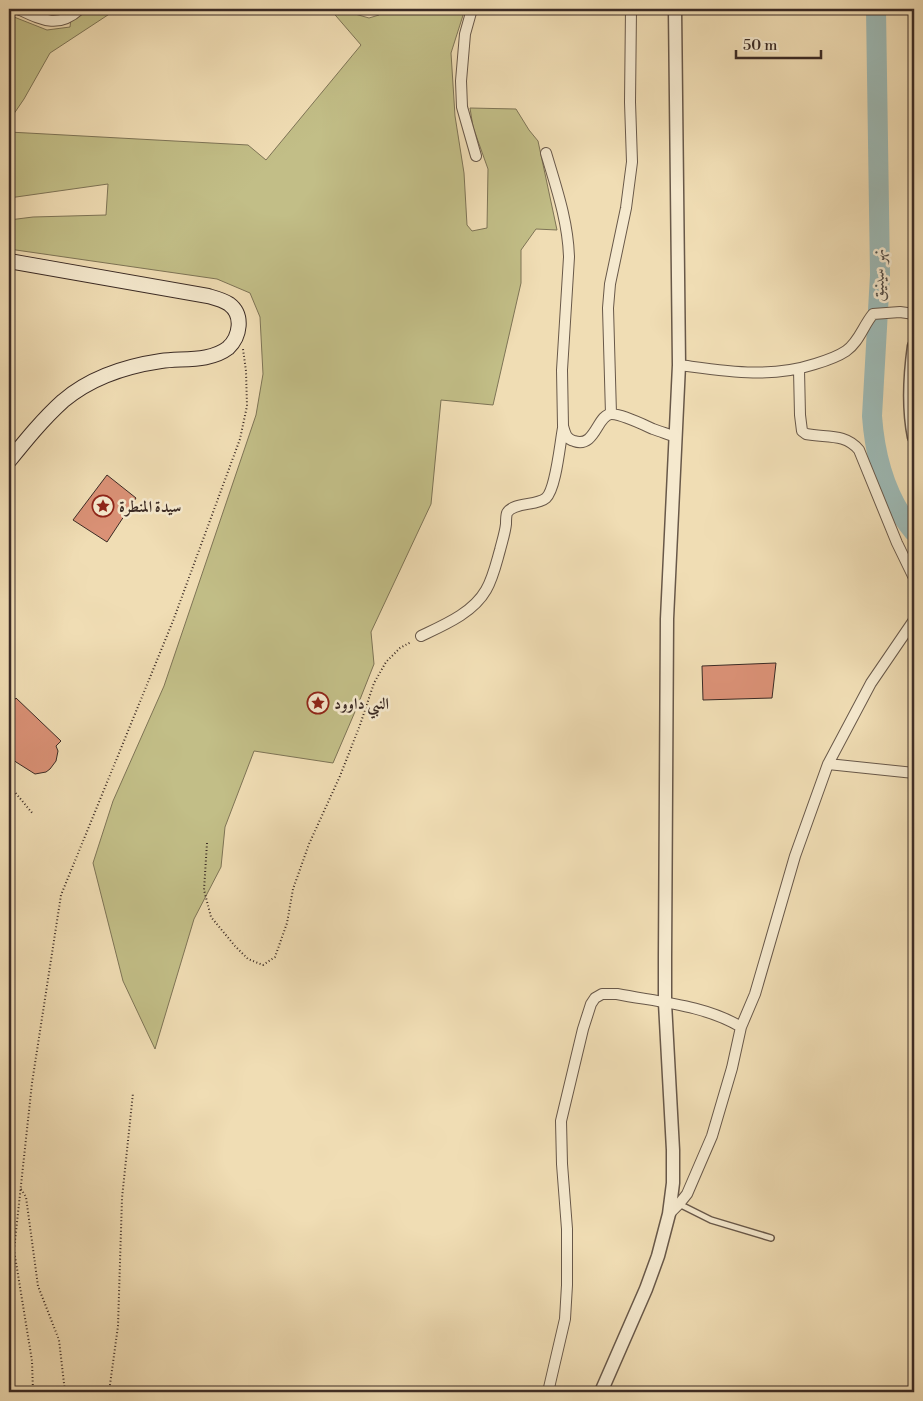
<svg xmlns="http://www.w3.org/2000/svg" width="923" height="1401" font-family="'Libre Bodoni',Amiri,serif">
<rect width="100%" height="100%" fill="#f0ddb4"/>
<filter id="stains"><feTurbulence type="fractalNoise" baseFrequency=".004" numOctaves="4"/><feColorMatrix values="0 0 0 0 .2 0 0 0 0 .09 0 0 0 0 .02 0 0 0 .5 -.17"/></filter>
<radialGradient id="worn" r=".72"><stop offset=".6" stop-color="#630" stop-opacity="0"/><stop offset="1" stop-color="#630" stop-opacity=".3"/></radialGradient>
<!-- green -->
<path fill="#c2be87" stroke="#7e7456" d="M72 9H117L50 53 24 99 9 121V81L11 77 9 75V15L47 30 70 27Z
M330 9H346L355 14 369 18 379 15 385 9H465L451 53 455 116 464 173 467 225 472 231 487 228 488 169 473 127 470 108 516 109 529 130 538 141 557 230 536 229 521 250V283L493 405 441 400 431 504 371 632 374 664 357 707 333 763 254 751 225 827 221 867 194 919 155 1049 123 981 93 863 113 801 164 686 256 415 263 374 260 317 250 293 217 279 9 249V220L33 217 106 215 108 184 9 198V132L248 145 266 160 361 45Z"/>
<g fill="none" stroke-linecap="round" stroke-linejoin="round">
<!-- river -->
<path stroke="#9dbab6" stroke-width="20" d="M876 9 880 275 872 416C875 458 887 500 914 532"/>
</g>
<!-- building -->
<path fill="#da9176" stroke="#3b2b25" d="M107 475 136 498 107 542 73 520Z
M776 663 772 698 703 700 702 666Z
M16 698 61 741 56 746 58 751 56 761 50 769 46 772 35 774 16 762 9 755V706Z"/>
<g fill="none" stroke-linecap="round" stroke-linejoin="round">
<!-- service casing -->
<g stroke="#685849" stroke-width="8">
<path id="service" d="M679 1204 711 1220 771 1238"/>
</g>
<!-- minor casing -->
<g stroke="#685849" stroke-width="12">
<path id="minor" d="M18 9C42 20 58 29 80 9
M472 9 465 34 461 81 462 107 476 156
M546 153C556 187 568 221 569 257L562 370 563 426C565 433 566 439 574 441 596 449 597 413 612 414 624 415 642 424 653 429 661 432 668 434 676 437
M679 365C725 371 769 379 815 364 825 361 837 357 846 351 859 342 863 326 873 314L900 312 914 314
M799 370 800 415 802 431 806 434C826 438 845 433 859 450L897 543 914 578
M611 414 608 308 610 284 626 208 632 162 630 102 631 9
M421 636C444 625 473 613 486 590 493 578 496 564 500 550 502 542 505 533 506 524 506 521 506 516 507 513 513 502 537 506 546 498 556 489 560 443 563 428
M828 764 914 773
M669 1214 679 1204 687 1194 712 1136 732 1068 741 1027 755 994 795 856 828 764 871 683 914 620
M548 1392 565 1319 567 1285V1229L562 1164 561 1121 583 1029 591 1004 595 998 602 994H617C658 1002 705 1005 741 1027"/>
</g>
<!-- tertiary casing -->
<g stroke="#685849" stroke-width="15">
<path id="tertiary" d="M914 346C910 375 908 407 914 437
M601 1392 646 1289 658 1256 669 1214 673 1183V1150L665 1003V957L667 619 679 365 675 9"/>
</g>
<!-- secondary casing -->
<g stroke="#3b2b25" stroke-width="16">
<path id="secondary" d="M9 261 208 296C215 298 223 300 229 304 244 315 240 337 228 348 210 362 182 358 161 361 127 366 90 378 63 401 43 419 26 440 9 461"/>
</g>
<!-- path -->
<path stroke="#3b2b25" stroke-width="2" stroke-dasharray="1 2.5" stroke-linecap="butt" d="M9 785 33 814
M207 843 204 890 211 917 235 946 248 959 263 965 275 957 287 923 293 889 309 844 340 776 360 725 374 683 386 662 400 648 411 642
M21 1189 26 1197 38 1286 59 1340 65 1392
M33 1392 32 1361 14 1250 32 1083 61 895 173 621 240 439 247 406 246 371 243 349
M109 1392 118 1326 122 1198 133 1093"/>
<!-- service -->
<use href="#service" stroke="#f5e9ce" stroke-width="5"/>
<!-- minor -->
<use href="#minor" stroke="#f5e9ce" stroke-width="10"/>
<!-- tertiary -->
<use href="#tertiary" stroke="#f5e9ce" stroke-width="12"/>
<!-- secondary -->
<use href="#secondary" stroke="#f5e9ce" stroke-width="14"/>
</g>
<!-- icons -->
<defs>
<g id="sight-ring" transform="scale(1.125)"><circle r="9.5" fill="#f5e9ce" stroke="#8f2418" stroke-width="1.5"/><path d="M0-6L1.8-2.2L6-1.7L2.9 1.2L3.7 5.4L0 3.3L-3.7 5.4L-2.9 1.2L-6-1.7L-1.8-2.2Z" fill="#8f2418"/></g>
</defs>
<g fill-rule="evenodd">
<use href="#sight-ring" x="103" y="506"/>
<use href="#sight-ring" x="318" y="703"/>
</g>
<g text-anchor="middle" stroke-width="5" stroke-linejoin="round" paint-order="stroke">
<!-- poi labels -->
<g font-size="16" font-weight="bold" fill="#3b2b25" stroke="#f5e9ce" text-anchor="start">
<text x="119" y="512">سيدة المنطرة</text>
<text x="334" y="709">النبي داوود</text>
</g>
<!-- water labels -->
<g font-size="18" font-style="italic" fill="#544f49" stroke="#f5e9ce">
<text transform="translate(878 275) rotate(-89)" y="6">نهر سينيق</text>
</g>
</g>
<!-- margin -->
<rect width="923" height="1401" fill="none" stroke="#f0ddb4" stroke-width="30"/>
<rect x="10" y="10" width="903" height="1381" fill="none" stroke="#3b2b25" stroke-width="2.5"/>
<rect x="15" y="15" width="893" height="1371" fill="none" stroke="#3b2b25"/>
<!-- scale -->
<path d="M736 50v8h85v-8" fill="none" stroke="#3b2b25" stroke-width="2.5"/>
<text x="743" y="50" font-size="15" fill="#3b2b25" stroke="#f5e9ce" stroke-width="4" paint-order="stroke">50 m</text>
<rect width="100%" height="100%" filter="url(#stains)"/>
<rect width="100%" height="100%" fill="url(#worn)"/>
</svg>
